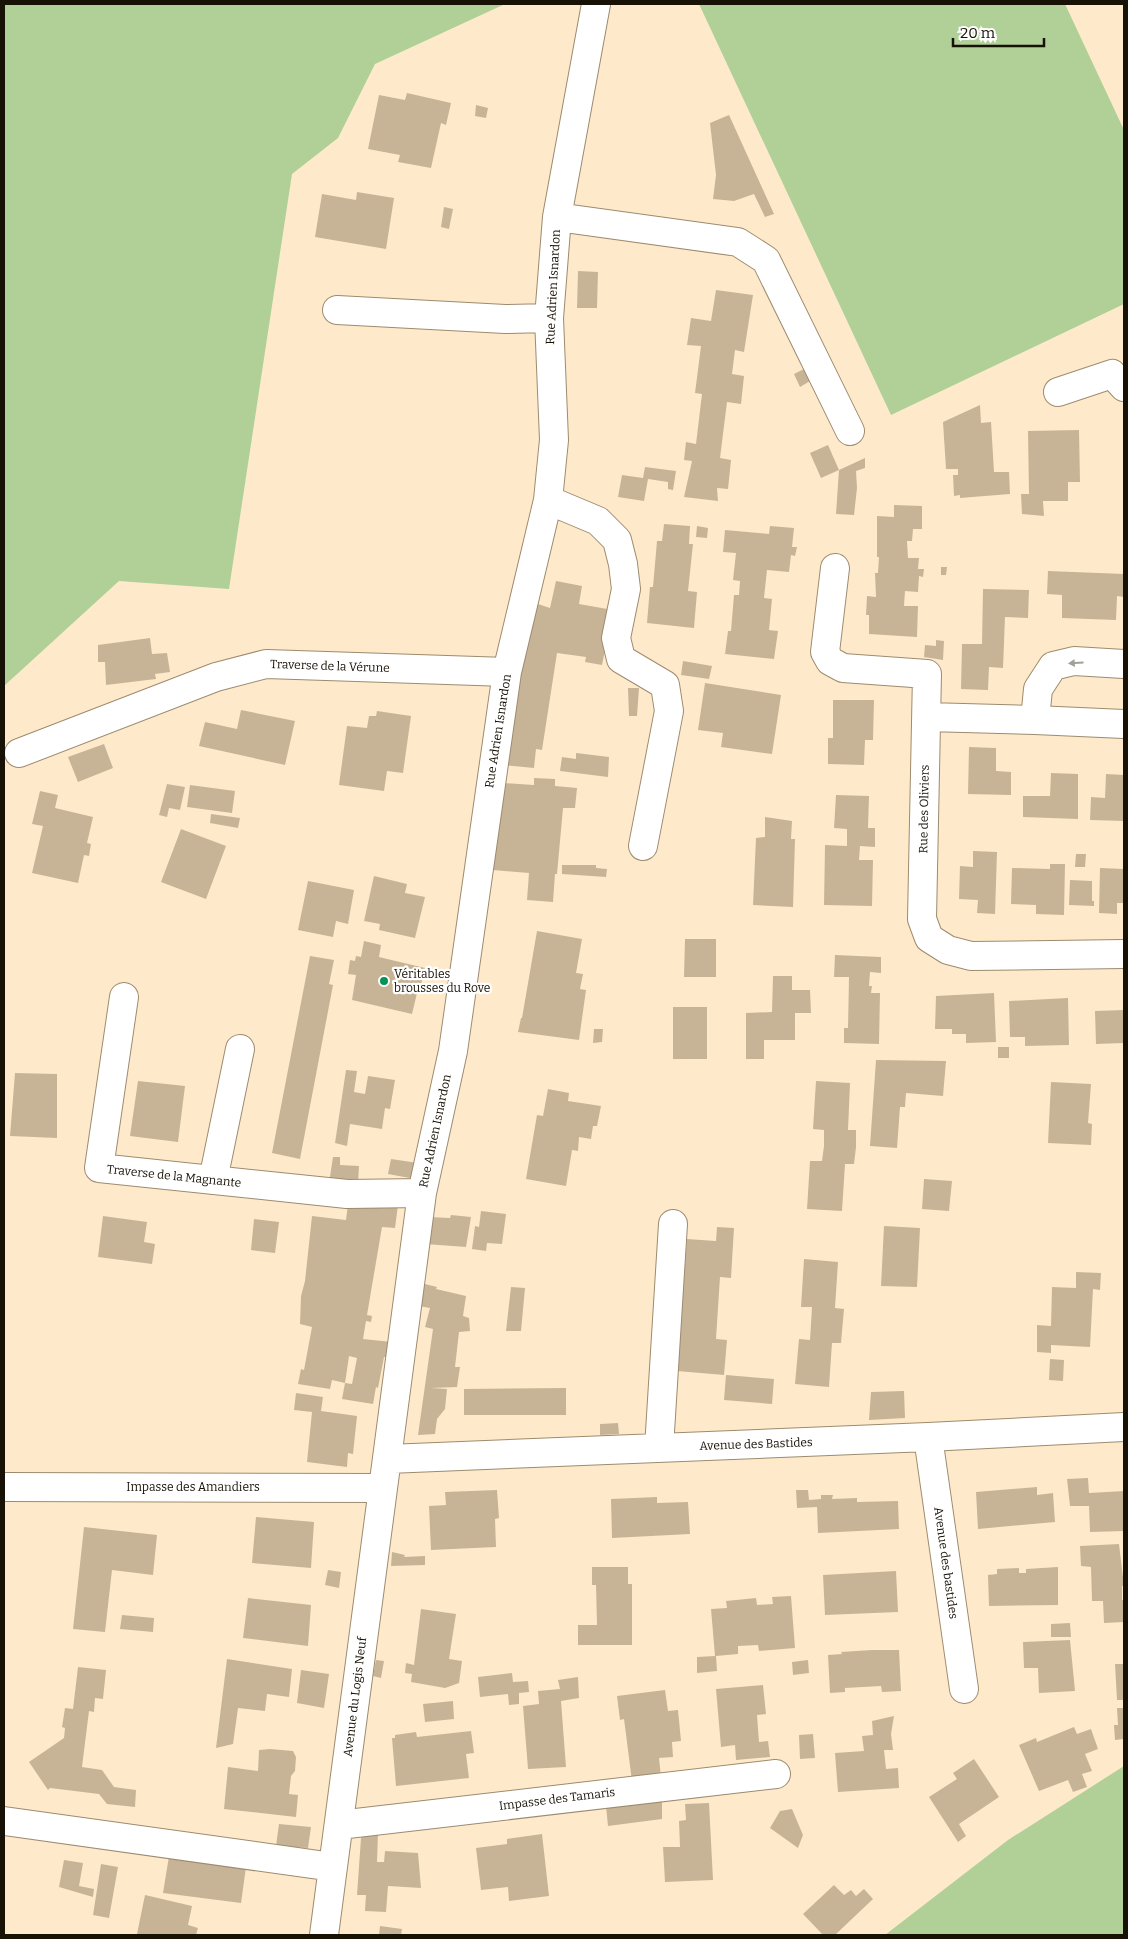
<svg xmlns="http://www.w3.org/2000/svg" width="1128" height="1939" font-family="Bitter,serif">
<rect width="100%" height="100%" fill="#feeacb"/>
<!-- green -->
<path fill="#b0d097" d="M4 4H505L375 64 338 138 292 174 229 589 119 581 4 686Z
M699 4H1065L1124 130V304L891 415Z
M1124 1766V1935H885L1008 1840Z"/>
<!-- building -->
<path fill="#c7b497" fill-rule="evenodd" d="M407 93 451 103 446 125 441 123 431 168 398 162 400 155 368 149 379 95 405 100Z
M476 105 488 108 486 118 475 116Z
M729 115 774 214 765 217 754 194 734 201 713 199 716 175 710 123Z
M357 192 394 198 386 249 315 237 322 194 356 200Z
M444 207 453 209 449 229 441 227Z
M578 271 598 272 597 308H577Z
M716 290 753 295 744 352 735 350 732 374 744 376 741 404 727 402 720 458 731 460 728 489 717 488 718 501 684 497 692 461 684 460 686 442 696 444 702 394 695 393 701 346 687 345 691 318 711 321Z
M804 369 810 381 800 387 794 374Z
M980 405 981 423 991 422 994 472H1009L1010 494 960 498V495L954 496 953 475H958V469H946L943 422Z
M1079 430 1080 482H1068V501H1043L1044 516 1022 514 1021 494H1029L1028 431Z
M828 445 839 470 865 458V468L856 471 857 488 854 515 836 514 839 470 821 478 810 453Z
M645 467 676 471 673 490 668 489V482L648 479 644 501 618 497 622 475 643 478Z
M894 505 922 506V529H913L912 541H907L908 558H919L918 569H924L923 577 919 576 918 592 905 591 904 606H918L917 637 869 634V615H866L867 596 876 597 875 573H878L879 557H877V516L894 517Z
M664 524 690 526 689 544H693L688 591 697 592 694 628 647 623 650 587H653L657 541H662Z
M697 526 708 528 707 538 696 537Z
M770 526 794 528 792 547H797L795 556 791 555 789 572 767 570 764 598 772 599 769 630 778 631 774 659 725 654 728 631H731L734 595H739L740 581 733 580 736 553 723 552 725 530 769 534Z
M941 567H947L946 575H941Z
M1048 571 1124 574V597L1117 596 1116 620 1062 618V595L1047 594Z
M556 581 582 586 579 604 613 610 602 665 585 662 586 657 557 653 542 750 536 749 534 768 503 765 535 603 550 608Z
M983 589 1029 590 1028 618 1005 617 1003 668 989 667 988 690 961 689 962 644H982Z
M150 638 152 654 167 653 170 672 155 674 156 679 106 685 105 662H98V645Z
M936 640 944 641 943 660 924 657 925 645 936 646Z
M683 661 712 666 709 679 681 675Z
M705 683 781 695 772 754 721 747 723 733 698 730Z
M628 688H639L637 716H629Z
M833 700H874L873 740H865L864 765 828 764V738H833Z
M241 710 295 721 285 765 199 746 205 722 237 729Z
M377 711 411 716 403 773 387 771 384 791 339 785 347 726 367 728 369 716H376Z
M104 744 113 768 78 782 68 757Z
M969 747 996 748V771L1011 772V795L968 794Z
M576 753 609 757 608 777 560 771 562 757 576 759Z
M1051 773 1078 774V819L1023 817V796H1050Z
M1106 774 1124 775V821L1090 820 1091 797 1105 798Z
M534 778 555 779V786L577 788 575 808H563L557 874H555L553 902 527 900 529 873 493 870 504 783 534 785Z
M167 784 185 787 180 810 169 808 167 817 159 815Z
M190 785 235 791 232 813 187 807Z
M40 791 58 795 55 808 93 817 87 843 91 844 89 856 84 855 78 883 32 873 43 826 32 824Z
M836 795 869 796 868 828H875V847L860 846 859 860H873L872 906 824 905 825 845 847 846V829L834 828Z
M211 814 240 818 238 828 210 823Z
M765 817 792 821 791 839H795L793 907 753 905 756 838 765 837Z
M181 829 226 846 206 899 161 882Z
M973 851 997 852 995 914 977 913 978 900 959 899 960 866 973 867Z
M1076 854H1086L1085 867H1075Z
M1050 864H1065L1064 915 1036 914V905L1011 904 1012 868 1050 869Z
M562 865H596V868L607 869 606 877 562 874Z
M1100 868 1124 869V903H1117V914L1099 913Z
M374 876 407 884 405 893 425 897 415 938 379 930 380 924 364 921Z
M1070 880 1092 881V901H1094V906L1069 905Z
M308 881 354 890 348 924 336 921 333 937 298 930Z
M537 931 582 939 576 973 583 974 580 989 586 990 579 1040 518 1032 521 1018H522Z
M685 939H716V977H684Z
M364 941 381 945 379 957 425 968 420 989H418L412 1014 352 1000 356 975 348 974 350 960 355 961 356 956 361 957Z
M835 955 881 957V973L870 972 869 986H872L871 993H880L879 1044 844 1043V1028H848L849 977H834Z
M310 956 334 960 329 984 333 985 300 1159 272 1153Z
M773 976H792V990H810L811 1013H795V1040H764V1059H746V1013L772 1012Z
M994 993 996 1042 966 1043V1034H952V1029H935L936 996Z
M1068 998 1069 1045 1025 1046V1037H1010L1009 1001Z
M673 1007H707V1059H673Z
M1124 1010V1043L1096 1044 1095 1011Z
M594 1029H603L602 1042 593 1043Z
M998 1047H1009V1058H998Z
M876 1060 946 1061 943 1096 906 1093 905 1107H900L897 1148 870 1146Z
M346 1070 357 1071 354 1092 365 1094 368 1076 395 1080 390 1109 385 1108 382 1129 350 1124 347 1146 335 1143Z
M15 1073 57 1074V1138L10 1136Z
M138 1081 185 1086 178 1142 130 1136Z
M816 1081 850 1083 848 1130H856V1147L854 1164H845L842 1211 807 1209 810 1161H822L824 1146V1130L813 1129Z
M1051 1082 1091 1084 1088 1123 1092 1124 1091 1145 1048 1143Z
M548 1089 569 1093 568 1101 601 1106 597 1126H593L591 1139 579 1137 578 1151 572 1150 566 1186 526 1179 537 1115 543 1116Z
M333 1157H340V1165L359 1166 358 1184 329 1183Z
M391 1159 418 1163 415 1179 388 1174Z
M924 1179 952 1181 949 1211 922 1209Z
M348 1204 398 1205 395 1228 382 1227 367 1315 372 1316 371 1322 366 1321 363 1339 392 1342 391 1358 384 1357 378 1388 376 1387 373 1404 342 1399 345 1383 332 1380 330 1389 298 1384 301 1369 304 1370 312 1327 300 1324 301 1296 305 1281 312 1216 346 1220ZM349 1356 357 1358 352 1384 345 1383Z
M481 1211 506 1214 502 1244 487 1243 486 1251 472 1249 475 1226 479 1227Z
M451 1215 471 1217 466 1247 425 1244 429 1217 450 1218Z
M103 1216 147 1222 144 1242 155 1244 152 1264 98 1257Z
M254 1219 279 1222 275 1253 251 1250Z
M884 1226 920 1228 917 1287 881 1286Z
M717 1227 734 1228 731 1278 720 1277 716 1339 727 1340 724 1375 677 1371 687 1239 716 1241Z
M804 1259 838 1262 835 1308 844 1309 841 1343H832L829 1387 795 1384 799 1339 810 1340 812 1307H801Z
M1076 1272 1101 1273 1100 1290 1093 1289 1090 1347 1051 1345V1353L1037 1352V1325L1051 1326 1052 1287 1076 1288Z
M421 1283 437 1287 436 1289 466 1296 463 1316 469 1318 470 1331 459 1332 455 1367H460L457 1387 431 1388 447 1389 445 1409 437 1419 435 1434 418 1435 433 1329 425 1327 430 1308 418 1306Z
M511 1287 525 1288 521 1331H506Z
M1050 1359 1064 1360 1063 1381 1049 1380Z
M726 1375 774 1379 772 1404 724 1400Z
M566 1388V1415H464V1389Z
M904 1391 905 1418 869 1420 871 1392Z
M296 1393 323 1397 321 1411 357 1416 353 1454 348 1453 347 1467 307 1462 312 1412 294 1410Z
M618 1423 619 1434 600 1435V1424Z
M1088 1478 1089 1493 1124 1491V1531L1090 1532 1089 1506H1070L1067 1479Z
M1037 1487V1495L1053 1493 1055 1522 978 1529 976 1492Z
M497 1490 499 1518 495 1519 496 1547 431 1550 429 1506 446 1505 445 1492Z
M796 1490H808L809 1500 821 1499V1495H833L832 1499 857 1498V1502L898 1501 899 1529 818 1533 817 1507 797 1508Z
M657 1497V1503L688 1502 690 1534 612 1538 611 1499Z
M256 1517 314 1522 311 1568 252 1563Z
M84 1527 157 1535 153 1575 112 1570 105 1632 73 1629Z
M1119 1544 1124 1586H1122V1600H1124V1622L1104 1623 1103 1601H1092L1091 1567 1081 1566 1080 1546Z
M392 1552 405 1555 404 1557 425 1556V1565L391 1566Z
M592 1567H628V1584H632V1645H578V1625H597L596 1585H592Z
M1058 1567V1605L989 1606 988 1575 997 1574V1569L1019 1568V1573H1026V1569Z
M328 1570 341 1572 339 1588 325 1585Z
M896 1571 898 1612 825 1615 823 1575Z
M791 1596 795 1648 759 1651 758 1645 738 1646V1654L716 1656 717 1671 697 1673V1657L715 1656 711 1609 727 1608 726 1601 756 1598 757 1605 773 1604 772 1597Z
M248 1598 311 1605 308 1646 243 1638Z
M421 1609 456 1614 449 1659 462 1661 459 1683 445 1688 411 1682 412 1674 405 1673 406 1663 414 1665Z
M122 1615 154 1618 153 1632 120 1629Z
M1070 1623 1071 1637H1051V1624Z
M1070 1640 1075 1691 1039 1693 1038 1668H1024L1023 1642Z
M872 1650H899L901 1691 882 1692 881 1686 845 1688V1692L830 1693 828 1655 842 1654 841 1652Z
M227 1659 292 1669 289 1697 267 1694 265 1711 238 1708 233 1744 216 1748Z
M376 1660 384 1661 381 1678 373 1676Z
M808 1660 809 1673 793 1675 792 1662Z
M1115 1664H1124V1700H1117Z
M78 1667 106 1670 103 1699 95 1698 94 1712 89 1711 82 1767 102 1770 114 1787 136 1790 135 1807 107 1804 99 1794 50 1788 48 1790 29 1762 64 1738 65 1728 62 1727 65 1708 73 1709Z
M301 1670 329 1674 324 1708 297 1703Z
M512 1673 513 1682 528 1681 529 1692 519 1693V1704L509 1705 508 1694 480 1697 478 1677Z
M578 1677 579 1698 561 1701 566 1767 528 1769 523 1706 539 1704 538 1691 560 1689 558 1680Z
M763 1685 766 1714 757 1715 759 1742 768 1741 770 1757 736 1760 735 1745 721 1747 716 1689Z
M665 1690 668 1711 678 1710 681 1741 672 1742 673 1757 659 1758 661 1777 632 1781 624 1719 620 1720 617 1696Z
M453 1701 454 1719 425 1722 423 1704Z
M1117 1708H1124V1739L1115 1740 1114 1725H1118Z
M894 1716 891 1734 893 1750H884L886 1769 898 1768 899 1788 838 1792 835 1753 864 1751 862 1736 873 1735 872 1721Z
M1074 1727 1077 1734 1091 1729 1098 1749 1085 1754 1092 1771 1082 1774 1087 1787 1073 1792 1068 1780 1039 1791 1019 1745 1036 1738 1037 1742Z
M471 1731 474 1753 466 1754 469 1778 396 1786 392 1738H395V1735L416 1732 417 1737Z
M813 1734 815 1758 800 1759 799 1735Z
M270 1749 293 1751 296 1757 295 1771 291 1776 289 1794 298 1795 296 1817 224 1809 228 1767 258 1771 259 1750Z
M974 1759 999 1797 959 1824 966 1836 958 1842 929 1797 957 1779 953 1773Z
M662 1800V1819L608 1826 606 1806Z
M709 1803 713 1880 665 1882 663 1847H680L679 1821 686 1820 685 1804Z
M792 1809 803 1835 798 1848 770 1828 780 1811Z
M279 1824 311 1827 308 1848 276 1846Z
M378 1833 377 1862H384L385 1851 418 1853 421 1888 388 1886 386 1912 365 1911 366 1895H357L361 1838 363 1835Z
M542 1834 549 1896 509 1901 508 1887 481 1890 476 1848 507 1844V1839Z
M170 1850 247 1860 241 1903 163 1893Z
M64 1860 83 1863 79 1886 94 1889 93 1897 59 1887Z
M101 1864 118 1867 109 1918 93 1915Z
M834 1885 844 1895 851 1890 856 1896 864 1889 873 1899 835 1935H823L803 1914Z
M145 1895 192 1906 188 1925 198 1928 196 1935 137 1934Z
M380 1926 402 1929 401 1935H379Z"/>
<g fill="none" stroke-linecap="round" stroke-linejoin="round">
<!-- minor casing -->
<g stroke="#9d8b6f" stroke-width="30">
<path id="minor" d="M557 217 738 242 766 260 850 431
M337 310 505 319 549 318
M1058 392 1112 374 1124 387
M548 500 598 521 617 540 623 564 626 589 616 638 621 659 665 685 669 711 643 846
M835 568 825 652 830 661 843 668 927 674 922 919 929 938 948 950 971 956 1124 954
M1124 664 1074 661 1053 666 1038 689 1035 720 1124 724
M927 717 1035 720
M19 753 216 677 266 664 507 672
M124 997 99 1168 347 1194 422 1193
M213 1180 240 1049
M928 1437 964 1689
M659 1448 673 1224
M388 1459 928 1437 1124 1427
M4 1487 383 1488
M4 1821 333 1867
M339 1825 776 1774
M324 1935 422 1193 453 1051 507 672 548 500 554 440 549 318 557 217 596 4"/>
</g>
<!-- minor -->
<use href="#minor" stroke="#fff" stroke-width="28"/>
</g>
<!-- one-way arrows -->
<defs><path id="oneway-solid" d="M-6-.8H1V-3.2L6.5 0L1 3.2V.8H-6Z" transform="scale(1.25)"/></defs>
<use fill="#a2a09b" href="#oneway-solid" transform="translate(1076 663) rotate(176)"/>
<!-- markers -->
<circle fill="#029454" stroke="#fff" stroke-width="2" cx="384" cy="981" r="5"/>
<g text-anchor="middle" stroke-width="4.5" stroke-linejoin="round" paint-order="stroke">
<!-- street labels -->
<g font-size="12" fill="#171106" stroke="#fff">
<text transform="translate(553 287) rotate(-87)" y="4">Rue Adrien Isnardon</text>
<text transform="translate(330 666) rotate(2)" y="4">Traverse de la Vérune</text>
<text transform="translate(498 731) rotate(-81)" y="4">Rue Adrien Isnardon</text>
<text transform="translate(924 809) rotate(-89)" y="4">Rue des Oliviers</text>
<text transform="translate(435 1131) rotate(-78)" y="4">Rue Adrien Isnardon</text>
<text transform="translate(174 1176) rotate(6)" y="4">Traverse de la Magnante</text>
<text transform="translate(756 1444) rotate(-2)" y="4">Avenue des Bastides</text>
<text x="193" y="1491">Impasse des Amandiers</text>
<text transform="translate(946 1563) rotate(82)" y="4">Avenue des bastides</text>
<text transform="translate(355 1697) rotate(-83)" y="4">Avenue du Logis Neuf</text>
<text transform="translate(557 1799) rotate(-7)" y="4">Impasse des Tamaris</text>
</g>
<!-- poi labels -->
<g font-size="12" fill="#171106" stroke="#fff" text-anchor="start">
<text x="394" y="978">Véritables<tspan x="394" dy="14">brousses du Rove</tspan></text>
</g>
</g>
<!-- border -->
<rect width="1128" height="1939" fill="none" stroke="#171106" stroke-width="10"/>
<!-- scale -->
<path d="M953 38v8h91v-8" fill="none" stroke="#171106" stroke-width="2.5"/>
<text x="960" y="38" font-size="15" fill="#171106" stroke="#ffffff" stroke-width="4" paint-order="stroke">20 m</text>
</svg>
